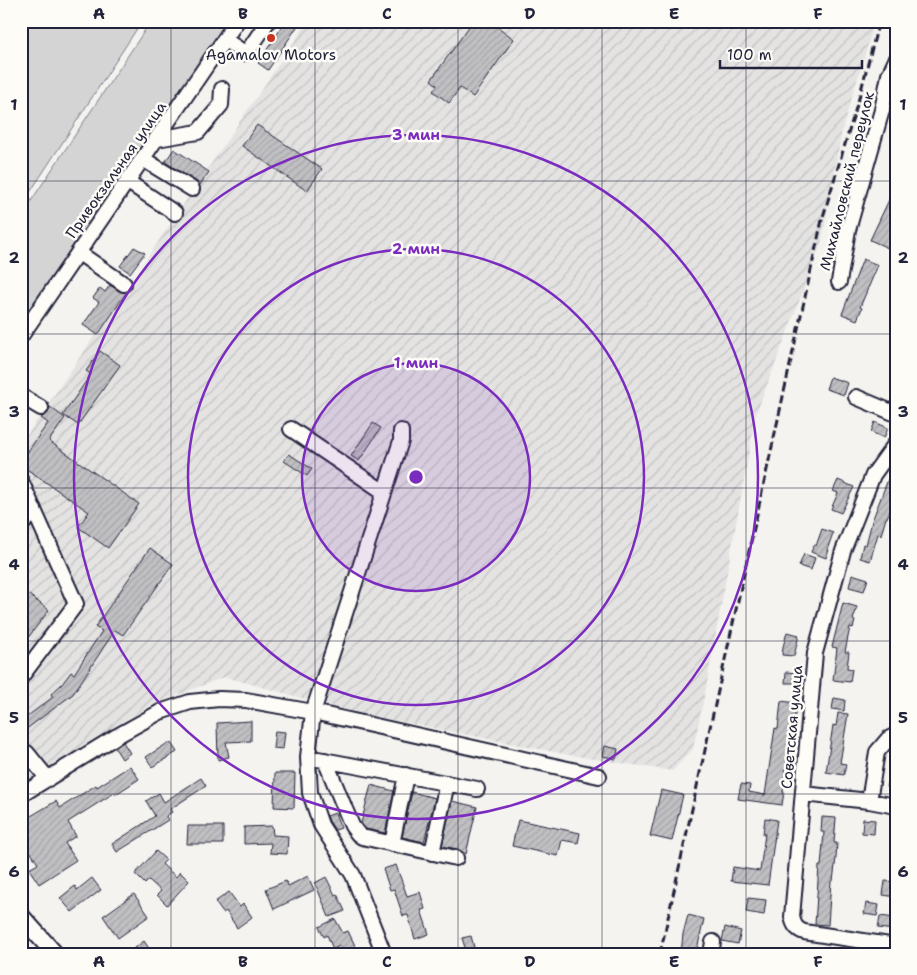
<svg xmlns="http://www.w3.org/2000/svg" width="917" height="975" font-family="'Shantell Sans',sans-serif">
<defs>
<pattern id="industrial-furrows" width="10" height="10" patternUnits="userSpaceOnUse" patternTransform="scale(1.25)"><rect width="10" height="10" fill="#e4e3e2"/><path d="M-1 1l2-2M0 10L10 0M9 11l2-2" fill="none" stroke="#c3c2c3"/></pattern>
<pattern id="building-hatch" width="6" height="6" patternUnits="userSpaceOnUse" patternTransform="scale(1.25)"><rect width="6" height="6" fill="#c0bfc2"/><path d="M-1 1l2-2M0 6l6-6M5 7l2-2" fill="none" stroke="#a5a4a8"/></pattern>
</defs>
<rect width="100%" height="100%" fill="#f4f3ef"/>
<filter id="ink" filterUnits="userSpaceOnUse"><feTurbulence type="fractalNoise" baseFrequency=".02" numOctaves="2"/><feDisplacementMap in="SourceGraphic" scale="10" xChannelSelector="R" yChannelSelector="G"/><feConvolveMatrix kernelMatrix="1 2 1 2 8 2 1 2 1" color-interpolation-filters="sRGB"/></filter>
<g filter="url(#ink)">
<!-- industrial -->
<path fill="url(#industrial-furrows)" d="M308 21H875L842 130 821 244 756 414 706 688 693 749 672 771 569 755 353 712 225 677 151 705 78 749 21 788V444Z"/>
<!-- green -->
<path fill="#d5d4d5" stroke="#7c7b88" d="M21 21H142L21 206Z
M151 21H234L21 320V216Z"/>
<!-- building -->
<path fill="url(#building-hatch)" stroke="#22223b" d="M286 21H301L268 70 258 63Z
M473 21H490L514 39 473 97 460 88 449 103 433 91 437 85 431 80Z
M257 125 322 169 307 191 242 146Z
M174 149 209 172 200 185 197 182 165 162Z
M896 185V226L888 248 870 240Z
M134 247 145 253 130 273 120 266Z
M863 259 878 265 860 307 862 308 857 320 842 314Z
M110 285 119 291 126 293 98 335 83 325 99 302 93 298 100 288 105 292Z
M100 351 120 365 78 425 63 415 91 374 86 371Z
M830 377 848 383 844 395 826 389Z
M50 407 65 418 49 441 139 504 108 548 78 527 89 512 21 465V461L48 423 41 418 48 413Z
M875 422 888 428 884 438 871 432Z
M373 423 381 428 359 461 351 456Z
M289 454 312 469 307 476 284 461Z
M895 461 896 496 887 518H886L881 535 878 534 870 561 860 558 863 544 866 545 872 521Z
M838 480 854 487 841 513 831 509 838 493 833 491Z
M822 529 833 533 827 550H829L826 558 811 552 814 545 816 546Z
M150 548 173 564 123 635 115 630 73 694 21 733V721L53 697 51 694 62 684 71 672 74 674 102 631 95 627Z
M804 554 815 558 811 570 799 566Z
M852 574 868 579 864 591 849 587Z
M21 589 49 610 21 647Z
M843 603 857 607 853 620 855 621 853 628 850 627 845 652H849L847 668 852 669 850 682 833 680 837 648 832 647Z
M787 632 799 635 794 656 782 655 783 647Z
M786 672 798 673V683H785Z
M834 698 845 700 844 711 832 709Z
M781 701 797 703 786 767 783 792H784L782 805 738 799 741 784 750 785 749 792 765 795 775 728 778 729Z
M838 713 848 714 840 763 846 764 844 775 826 772 833 725 836 726Z
M251 721V741L226 742 229 757 218 760 217 723Z
M275 731 285 732 283 749 273 748Z
M123 742 130 753 122 759 115 748Z
M168 743H171L177 752 152 767 146 757Z
M605 746 618 749 616 759 603 756Z
M893 761H896V789L887 787Z
M130 766 139 779 116 794 114 793 68 822 76 836 65 843 76 860 39 884 29 869 38 864 30 851 21 857V822L56 801 60 808 96 785 97 787Z
M275 773H295L294 808 274 807Z
M201 778 206 786 170 809 172 812 166 816 168 820 117 852 112 844 155 816 146 801 159 793 164 802Z
M371 785 394 791 385 833 366 829 361 823Z
M661 790 683 795 672 841 650 836Z
M412 792 435 798 424 842 402 837Z
M452 801 477 807 466 854 458 849 442 846Z
M335 813 341 828 335 830 329 821 327 816Z
M822 817 836 818 834 843H837L836 858 833 881H831L828 925 815 924 819 866H821L824 832H821Z
M765 818 777 820 768 885 731 881 733 867 760 871 765 834H763Z
M863 819 875 820 874 834 862 833Z
M518 820 580 833 578 843 562 840 558 856 512 846Z
M188 826H223V844H187Z
M272 826 273 835 288 836 287 854 270 853 271 843 244 844V827Z
M156 851 166 860 162 864 176 877 180 872 189 881 167 905 157 895 161 891 149 880 145 884 135 874Z
M396 865 407 896 420 892 425 909 421 910 429 934 415 939 408 915 403 916 394 889 390 890 383 869Z
M308 876 314 890 274 909 266 889 286 881 288 886Z
M326 877 335 895 337 894 345 911 329 917 315 883Z
M92 878 101 890 72 912 60 898 75 886 77 890Z
M885 881 896 882V897L883 895Z
M229 892 240 907 243 904 252 917 237 928 226 911 223 913 215 902Z
M134 894 149 916 118 938 103 916Z
M748 898 766 900 764 915 746 912Z
M866 903 879 905 877 916 864 914Z
M688 915 704 919 696 954H681L683 934Z
M880 916 895 918 894 930 878 928Z
M335 919 343 933 348 931 359 954H344L340 946 333 949 327 935 324 937 319 927Z
M725 927 741 931 738 944 722 941Z
M471 936 475 951 467 954 462 938Z
M144 941 150 950 145 954H127Z"/>
<g fill="none" stroke-linecap="round" stroke-linejoin="round">
<!-- minor casing -->
<g stroke="#22223b" stroke-width="18">
<path id="minor" d="M225 40 245 53 248 51 268 21
M157 139 198 132 221 105 222 89
M143 159 192 189
M128 182 175 213
M79 253 124 284
M839 282 848 230 882 110 889 75 896 60
M21 336 237 21
M21 396 41 408
M856 397 896 414
M291 429 384 492
M896 443 873 475 843 551 815 653 792 917C794 925 796 929 804 932L896 946
M21 481 76 604 21 677
M21 526 34 509
M21 757 27 753 48 779
M318 759 477 789
M325 760 352 826 358 834 362 837 456 858
M803 794 869 801 896 806
M21 795 117 736 160 712 190 702 219 699 246 700 313 712 599 776
M869 801 877 752 888 739 896 735
M392 844 406 775
M432 853 447 783
M384 954 353 875 321 825 310 793 308 757 313 712 401 441V431
M711 954 713 942"/>
</g>
<!-- major casing -->
<g stroke="#22223b" stroke-width="20">
<path id="major" d="M21 916 55 954"/>
</g>
<!-- minor -->
<use href="#minor" stroke="#fdfcf7" stroke-width="14"/>
<!-- major -->
<use href="#major" stroke="#fdfcf7" stroke-width="16"/>
<!-- rail -->
<path stroke="#22223b" stroke-width="3" stroke-dasharray="8 4" stroke-linecap="butt" d="M622 24 630 21
M660 954 822 220 859 98 879 21"/>
</g>
</g>
<!-- grid -->
<path fill="none" stroke="#22223b" stroke-width="1" stroke-opacity="0.55" d="M171 21V954M315 21V954M458 21V954M602 21V954M746 21V954M21 181H896M21 334H896M21 488H896M21 641H896M21 794H896"/>
<!-- distance rings -->
<circle cx="416" cy="477" r="114" fill="#7b2cbf" fill-opacity=".12"/>
<g fill="none" stroke="#7b2cbf" stroke-width="2.5">
<circle cx="416" cy="477" r="114"/>
<circle cx="416" cy="477" r="228"/>
<circle cx="416" cy="477" r="342"/>
</g>
<!-- markers -->
<circle fill="#c8321e" stroke="#fdfcf7" stroke-width="2" cx="271" cy="38" r="5"/>
<g text-anchor="middle" stroke-width="5" stroke-linejoin="round" paint-order="stroke">
<!-- poi labels -->
<g font-size="15" fill="#22223b" stroke="#fdfcf7">
<text x="271" y="60">Agamalov Motors</text>
</g>
<!-- street labels -->
<g font-size="15" fill="#22223b" stroke="#fdfcf7">
<text transform="translate(116 170) rotate(-55)" y="5">Привокзальная улица</text>
<text transform="translate(847 181) rotate(-76)" y="5">Михайловский переулок</text>
<text transform="translate(792 727) rotate(-85)" y="5">Советская улица</text>
</g>
</g>
<circle cx="416" cy="477" r="8" fill="#7b2cbf" stroke="#fdfcf7" stroke-width="2.5"/>
<g font-size="15" text-anchor="middle" font-weight="bold" fill="#7b2cbf" stroke="#fdfcf7" stroke-width="5" stroke-linejoin="round" paint-order="stroke">
<text x="416" y="140">3 мин</text>
<text x="416" y="254">2 мин</text>
<text x="416" y="368">1 мин</text>
</g>
<!-- margin -->
<rect width="917" height="975" fill="none" stroke="#fdfcf7" stroke-width="55"/>
<!-- scale -->
<path d="M720 60v8h142v-8" fill="none" stroke="#22223b" stroke-width="2.5"/>
<text x="727" y="60" font-size="15" fill="#22223b" stroke="#fdfcf7" stroke-width="4" paint-order="stroke">100 m</text>
<rect x="28" y="28" width="862" height="920" fill="none" stroke="#22223b" stroke-width="2"/>
<g font-size="16" text-anchor="middle" font-weight="bold" fill="#22223b">
<text x="99" y="19">A</text>
<text x="243" y="19">B</text>
<text x="387" y="19">C</text>
<text x="530" y="19">D</text>
<text x="674" y="19">E</text>
<text x="818" y="19">F</text>
<text x="14" y="110">1</text>
<text x="903" y="110">1</text>
<text x="14" y="263">2</text>
<text x="903" y="263">2</text>
<text x="14" y="417">3</text>
<text x="903" y="417">3</text>
<text x="14" y="570">4</text>
<text x="903" y="570">4</text>
<text x="14" y="723">5</text>
<text x="903" y="723">5</text>
<text x="14" y="877">6</text>
<text x="903" y="877">6</text>
<text x="99" y="967">A</text>
<text x="243" y="967">B</text>
<text x="387" y="967">C</text>
<text x="530" y="967">D</text>
<text x="674" y="967">E</text>
<text x="818" y="967">F</text>
</g>
</svg>
